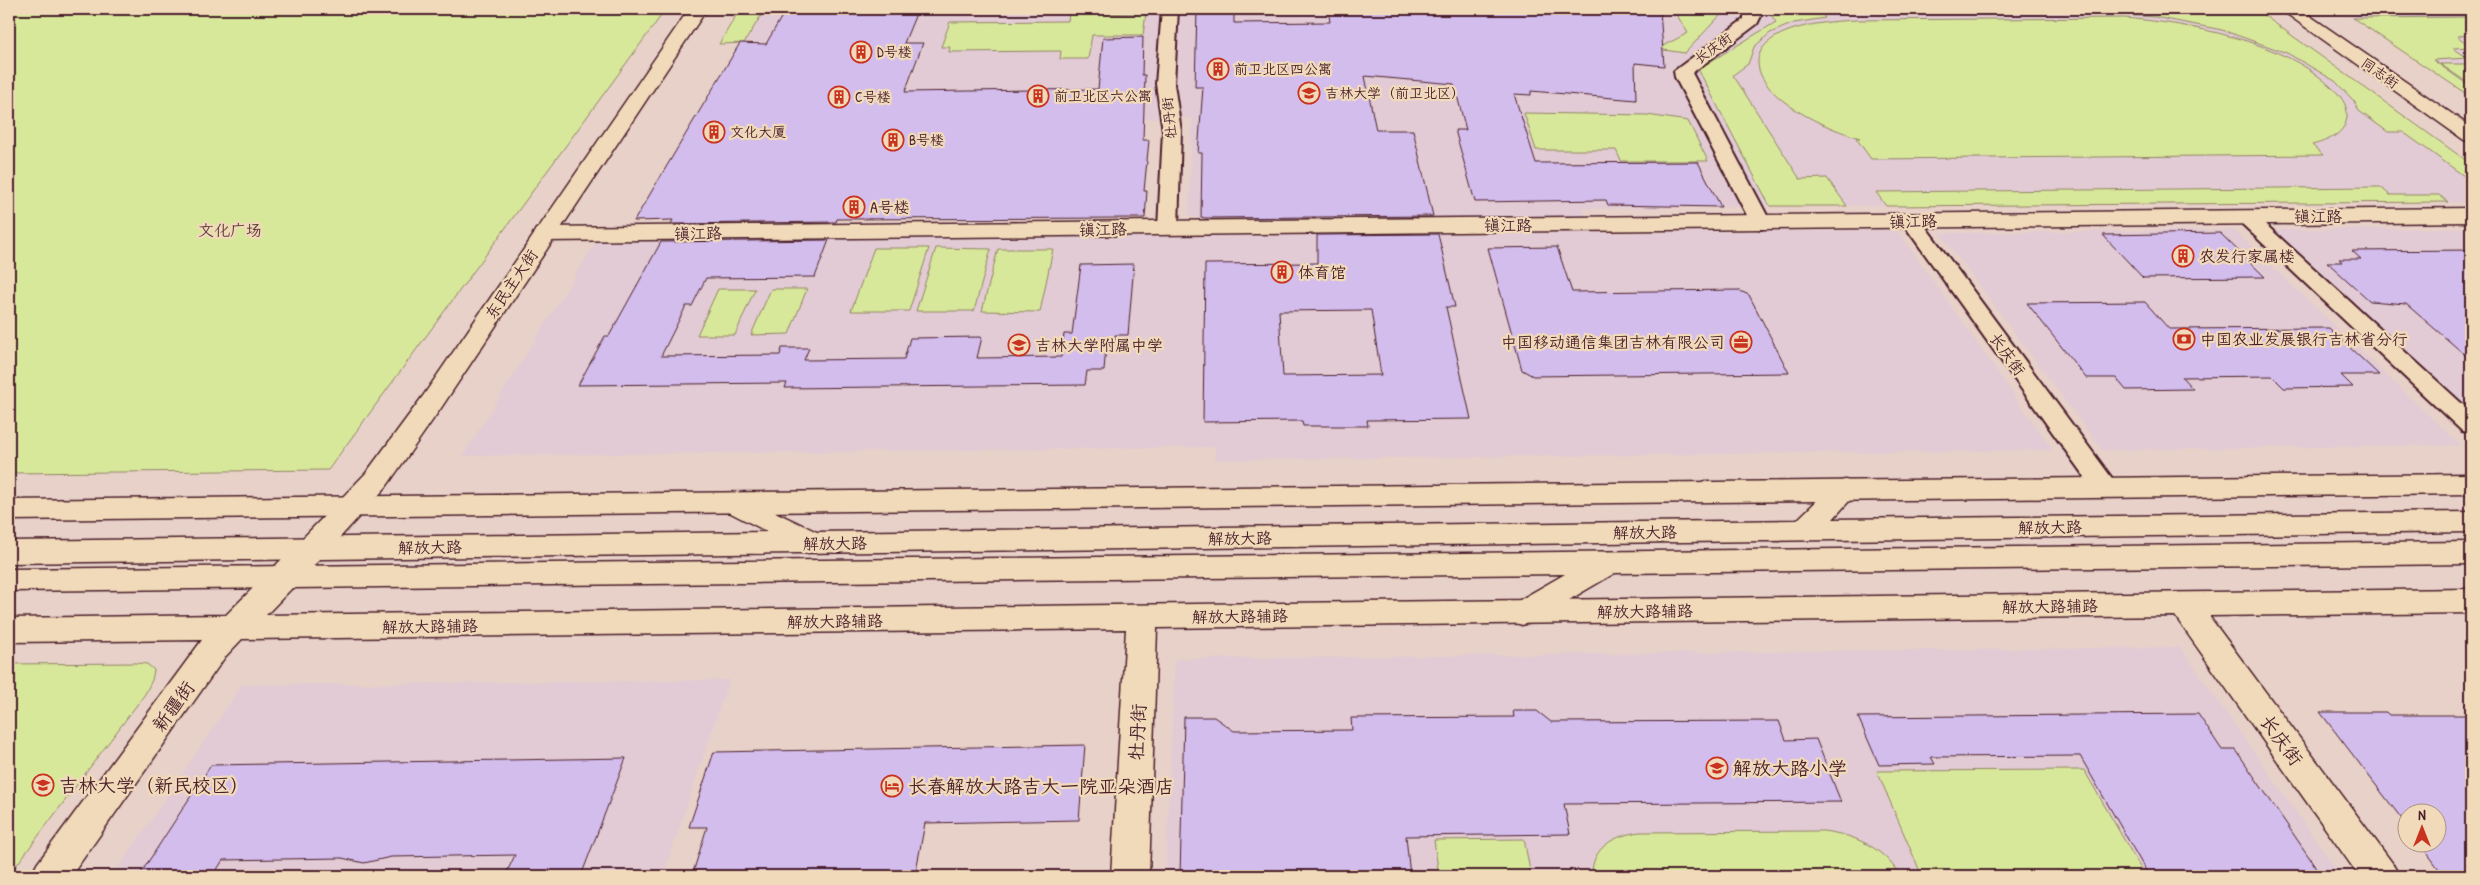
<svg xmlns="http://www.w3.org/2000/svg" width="2480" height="885" font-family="'Patrick Hand','LXGW WenKai TC',sans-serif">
<rect width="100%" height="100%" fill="#e8d1c9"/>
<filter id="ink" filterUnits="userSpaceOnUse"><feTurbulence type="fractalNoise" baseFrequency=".02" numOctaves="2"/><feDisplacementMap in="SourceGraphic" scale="10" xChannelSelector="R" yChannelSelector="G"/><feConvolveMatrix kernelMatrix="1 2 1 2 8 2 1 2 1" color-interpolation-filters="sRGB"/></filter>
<g filter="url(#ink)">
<!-- built -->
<path fill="#e2cbd4" d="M740 9H1767L1770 13H1808L1806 9H2255L2471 164V202L1770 206 1583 209 1585 217 1207 222 1189 215 1192 118 896 123 925 42 719 44Z
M2339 9H2471V97L2353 18Z
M2471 228V418L2267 230Z
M1897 230 2053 450 1215 460V447L463 456 596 242Z
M2234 230 2460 445 2102 450 1940 233Z
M2180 647 2341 876H1165L1175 659Z
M729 680 663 876H113L242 685Z"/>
<!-- green -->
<path fill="#d8e89b" stroke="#918463" d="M9 9H666L328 470 9 473Z
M740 9H765L744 43 719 44Z
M1673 9H1726L1685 53 1657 49 1688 33Z
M1806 9H1818L1825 18 1794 23 1770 33 1754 47 1748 64 1733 75 1800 179 1827 178 1847 206H1770L1698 69 1776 22 1770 13H1808Z
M2106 9H2255L2471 164V181L2403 132H2388L2359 111 2354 101 2335 81 2287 53 2222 30 2155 17 2112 14Z
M1146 13 1143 35H1092L1088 59H1060L1061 51 949 52 950 47H941L950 22 1068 21 1069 14Z
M2471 17V35L2457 36 2471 47 2453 48 2468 58 2433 60 2471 87V97L2353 18Z
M2124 18C2186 23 2285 41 2331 87 2339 94 2348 104 2347 116 2346 134 2327 141 2312 145L2323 155 1871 159 1856 138H1860C1747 104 1704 26 1857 20Z
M2440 64H2471V85Z
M1524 113 1647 115 1688 121 1708 161H1621L1616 150H1536Z
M2380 187 2390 195H2439L2448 202 1886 206 1876 192Z
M874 248H929L909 311H851Z
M936 248 991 249 974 311H916Z
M998 249H1053L1040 312 982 311Z
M718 289H755L735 335H697Z
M771 289H807L789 334 751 335Z
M136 663 147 664 154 670 152 680 145 694 9 875V664Z
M2084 770 2145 876H1922L1877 771Z
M1823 831C1855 835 1883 847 1900 876H1592C1591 847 1615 835 1640 832Z
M1524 839 1531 876H1439L1434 840Z"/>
<!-- building -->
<path fill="#d3bded" stroke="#4a1f2b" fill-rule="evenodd" d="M786 9H918L904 43H923L905 92 1098 89 1103 38 1143 37 1142 75H1145L1143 140H1149L1144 191H1147L1145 218 837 219 836 222 671 224 673 220 634 221 740 43 766 44Z
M1197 9H1234V23L1330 22 1328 9 1660 10 1664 66 1635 63 1636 100 1531 91V95L1514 94 1536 163 1698 162 1721 207 1608 205 1606 200 1475 202 1455 130H1466L1454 84 1365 76 1376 130H1413L1433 216 1205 218 1201 217 1202 153H1198L1203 87H1195Z
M2220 233 2265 277 2143 278 2103 235Z
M1438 234 1455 307H1446L1471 419 1367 420 1368 426H1303L1302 421 1203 422 1205 264 1317 263V235ZM1371 310 1381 375 1283 376 1279 311Z
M829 240 815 277 706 278 692 306H686L661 356 780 355 782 348H809L804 360 904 359 910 338 982 337 977 358 1061 357 1064 334H1072L1081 265 1134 264 1128 335H1115V345H1106L1104 371H1087L1085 385 785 388 787 383 578 385 605 336H609L661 242Z
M1557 247 1572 292 1738 290 1749 295 1789 373 1533 376 1522 370 1488 248Z
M2471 250V360L2406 304 2370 301 2327 262H2342L2339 259H2361L2352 251Z
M2145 302 2169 329 2329 328 2379 375H2341L2353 387 2284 388 2272 376 2182 377 2193 389 2126 390 2116 378H2086L2027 303Z
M1513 711H1537L1551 722 1779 721 1786 740 1816 739 1841 802 1564 804 1570 834 1406 836 1410 876H1180L1184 717H1214L1234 731 1352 730 1351 718 1514 717Z
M2320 712H2386L2389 715H2471V876H2444L2419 842H2438V812H2408V827Z
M2198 714 2222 750H2236L2322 876H2149L2080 756 1931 757 1935 764 1879 765 1858 717Z
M1085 745 1079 820 925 823 915 876H692L707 827H689L714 752Z
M626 758 581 876H505L515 855 391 857 364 863 342 858 223 860 213 876H139L211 765Z"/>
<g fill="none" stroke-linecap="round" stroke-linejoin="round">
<!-- minor casing -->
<g stroke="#4a1f2b" stroke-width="4">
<path id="minor" d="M1162 9H1178L1174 84 1181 131 1178 228 1175 232 1168 234 1161 232 1158 228 1163 131 1156 84Z
M1744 9H1760L1761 16 1757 24 1692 73 1771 223 1768 227 1761 229 1754 227 1751 223 1675 77 1674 71 1744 19Z
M2246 211 2253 213 2471 412V433L2462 431 2239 221 2236 217 2239 213Z
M1912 216 1919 218 2114 481 2118 487 2114 493 2105 496 2096 493 1902 222 1905 218Z"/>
</g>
<!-- tertiary casing -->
<g stroke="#4a1f2b" stroke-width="3">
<path id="tertiary" d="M2471 208V222L544 241 536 239 533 234 536 229 544 227Z
M2471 474V494L9 520V500Z
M311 538 322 541 326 549 322 557 266 615 2471 589V613L2209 616 2393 864 2399 876H2359L2175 616 1157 628 1149 876H1111L1126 629 242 639 225 657 71 876H31L37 864 202 640 9 642V618L226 615 300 541Z"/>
</g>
<!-- secondary casing -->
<g stroke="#4a1f2b" stroke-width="3">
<path id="secondary" d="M689 9H707L441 408 386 487 322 557 311 560 300 557 296 549 300 541 366 473 423 396Z
M2280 9H2300L2471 127V142L2464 140Z"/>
</g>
<!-- primary casing -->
<g stroke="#4a1f2b" stroke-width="3">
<path id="primary" d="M1845 480 1855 483 1859 490 1833 519 2471 512V532L9 563V541L768 532 725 510 721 503 725 496 735 493 817 532 1797 520 1835 483Z
M2471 542V564L1615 573 1533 621 1522 625 1511 621 1506 613 1511 605 1565 574 9 591V569Z"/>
</g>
<!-- minor -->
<use href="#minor" fill="#f1dab9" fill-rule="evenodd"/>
<!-- tertiary -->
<use href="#tertiary" fill="#f1dab9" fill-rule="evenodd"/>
<!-- secondary -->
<use href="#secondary" fill="#f1dab9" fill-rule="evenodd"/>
<!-- primary -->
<use href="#primary" fill="#f1dab9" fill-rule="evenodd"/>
</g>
</g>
<!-- icons -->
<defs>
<g id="building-ring" transform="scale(1.125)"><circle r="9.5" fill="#f1dab9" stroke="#c8321e" stroke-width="1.5"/><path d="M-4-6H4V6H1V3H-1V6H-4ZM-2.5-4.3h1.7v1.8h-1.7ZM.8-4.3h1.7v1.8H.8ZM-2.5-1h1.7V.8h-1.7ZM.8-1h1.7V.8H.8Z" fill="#c8321e"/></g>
<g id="university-ring" transform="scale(1.125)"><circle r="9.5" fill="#f1dab9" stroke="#c8321e" stroke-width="1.5"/><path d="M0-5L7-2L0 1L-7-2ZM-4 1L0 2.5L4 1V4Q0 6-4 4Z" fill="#c8321e"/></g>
<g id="bank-ring" transform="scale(1.125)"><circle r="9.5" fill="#f1dab9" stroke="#c8321e" stroke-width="1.5"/><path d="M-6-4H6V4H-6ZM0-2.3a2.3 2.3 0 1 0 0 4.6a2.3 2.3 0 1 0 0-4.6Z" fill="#c8321e"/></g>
<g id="office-ring" transform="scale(1.125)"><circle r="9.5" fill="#f1dab9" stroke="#c8321e" stroke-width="1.5"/><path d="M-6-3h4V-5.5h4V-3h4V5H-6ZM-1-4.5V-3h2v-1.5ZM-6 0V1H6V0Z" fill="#c8321e"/></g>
<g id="school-ring" transform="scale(1.125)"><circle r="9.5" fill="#f1dab9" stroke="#c8321e" stroke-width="1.5"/><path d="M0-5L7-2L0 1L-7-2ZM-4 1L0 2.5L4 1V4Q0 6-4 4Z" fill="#c8321e"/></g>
<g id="hotel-ring" transform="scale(1.125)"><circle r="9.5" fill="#f1dab9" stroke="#c8321e" stroke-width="1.5"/><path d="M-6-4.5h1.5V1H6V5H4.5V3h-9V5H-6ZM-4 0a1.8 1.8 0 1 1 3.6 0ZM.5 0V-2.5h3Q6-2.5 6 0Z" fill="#c8321e"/></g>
</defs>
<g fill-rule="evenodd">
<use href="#building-ring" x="861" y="52"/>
<use href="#building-ring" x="1218" y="69"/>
<use href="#university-ring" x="1309" y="93"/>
<use href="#building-ring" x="1038" y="96"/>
<use href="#building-ring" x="839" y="97"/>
<use href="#building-ring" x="714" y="132"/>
<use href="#building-ring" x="893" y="140"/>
<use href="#building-ring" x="854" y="207"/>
<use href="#building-ring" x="2183" y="256"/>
<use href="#building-ring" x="1282" y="272"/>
<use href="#bank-ring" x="2184" y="339"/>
<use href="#office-ring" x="1741" y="342"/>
<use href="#school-ring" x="1019" y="345"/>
<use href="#school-ring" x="1717" y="768"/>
<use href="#university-ring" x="43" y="785"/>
<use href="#hotel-ring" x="892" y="786"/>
</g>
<g text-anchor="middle" stroke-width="4.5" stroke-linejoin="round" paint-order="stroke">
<!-- far-street labels -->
<g font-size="14" fill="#4a1f2b" stroke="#f1dab9">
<text transform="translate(1713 48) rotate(-35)" y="5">长庆街</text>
<text transform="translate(2380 73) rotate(35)" y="5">同志街</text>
<text transform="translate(1169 118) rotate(-96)" y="5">牡丹街</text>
</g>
<!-- far-poi labels -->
<g font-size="14" fill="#4a1f2b" stroke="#f1dab9" text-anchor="start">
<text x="877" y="57">D号楼</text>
<text x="1234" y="74">前卫北区四公寓</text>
<text x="1325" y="98">吉林大学（前卫北区）</text>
<text x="1054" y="101">前卫北区六公寓</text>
<text x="855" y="102">C号楼</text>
<text x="730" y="137">文化大厦</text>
<text x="909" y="145">B号楼</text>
</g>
<!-- poi labels -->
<g font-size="16" fill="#4a1f2b" stroke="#f1dab9" text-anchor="start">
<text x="870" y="213">A号楼</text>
<text x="2199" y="262">农发行家属楼</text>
<text x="1298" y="278">体育馆</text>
<text x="2200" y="345">中国农业发展银行吉林省分行</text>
<text x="1725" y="348" text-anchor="end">中国移动通信集团吉林有限公司</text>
<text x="1035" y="351">吉林大学附属中学</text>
</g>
<!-- street labels -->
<g font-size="16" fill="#4a1f2b" stroke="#f1dab9">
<text x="2318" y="222">镇江路</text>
<text transform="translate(1913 221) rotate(-2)" y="6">镇江路</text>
<text x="1508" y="231">镇江路</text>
<text transform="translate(1103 229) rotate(-1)" y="6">镇江路</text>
<text transform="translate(698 233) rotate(-1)" y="6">镇江路</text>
<text transform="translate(511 284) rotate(-56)" y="6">东民主大街</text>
<text transform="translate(2008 354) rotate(54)" y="6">长庆街</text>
<text transform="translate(2050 527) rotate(-1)" y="6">解放大路</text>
<text transform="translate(1645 532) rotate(-1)" y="6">解放大路</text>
<text transform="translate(1240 538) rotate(-1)" y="6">解放大路</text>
<text transform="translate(835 543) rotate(-1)" y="6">解放大路</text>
<text transform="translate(430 547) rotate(-1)" y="6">解放大路</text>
<text transform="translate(2050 606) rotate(-1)" y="6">解放大路辅路</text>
<text transform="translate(1645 611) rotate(-1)" y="6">解放大路辅路</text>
<text transform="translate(1240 616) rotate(-1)" y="6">解放大路辅路</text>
<text transform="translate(835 621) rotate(-1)" y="6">解放大路辅路</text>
<text transform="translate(430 626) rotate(-1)" y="6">解放大路辅路</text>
</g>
<!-- park labels -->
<g font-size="16" fill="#5f3d3c" stroke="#f1dab9">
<text x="230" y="236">文化广场</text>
</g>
<!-- near-street labels -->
<g font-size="19" fill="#4a1f2b" stroke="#f1dab9">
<text transform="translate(173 706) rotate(-54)" y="7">新疆街</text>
<text transform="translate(1137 732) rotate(-87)" y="7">牡丹街</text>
<text transform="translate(2282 740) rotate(54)" y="7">长庆街</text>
</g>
<!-- near-poi labels -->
<g font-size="19" fill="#4a1f2b" stroke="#f1dab9" text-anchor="start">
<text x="1733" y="775">解放大路小学</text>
<text x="59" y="792">吉林大学（新民校区）</text>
<text x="908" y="793">长春解放大路吉大一院亚朵酒店</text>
</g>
</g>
<!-- margin -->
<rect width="2480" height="885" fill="none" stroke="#f1dab9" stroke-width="30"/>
<rect x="15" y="15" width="2450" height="855" fill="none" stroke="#4a1f2b" stroke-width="2" filter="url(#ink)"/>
<!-- north arrow -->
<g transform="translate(2422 828)"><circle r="24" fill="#f1dab9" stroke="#ae8f80"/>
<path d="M0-4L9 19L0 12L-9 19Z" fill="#c8321e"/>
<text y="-8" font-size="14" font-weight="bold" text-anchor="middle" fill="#4a1f2b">N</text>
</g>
</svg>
